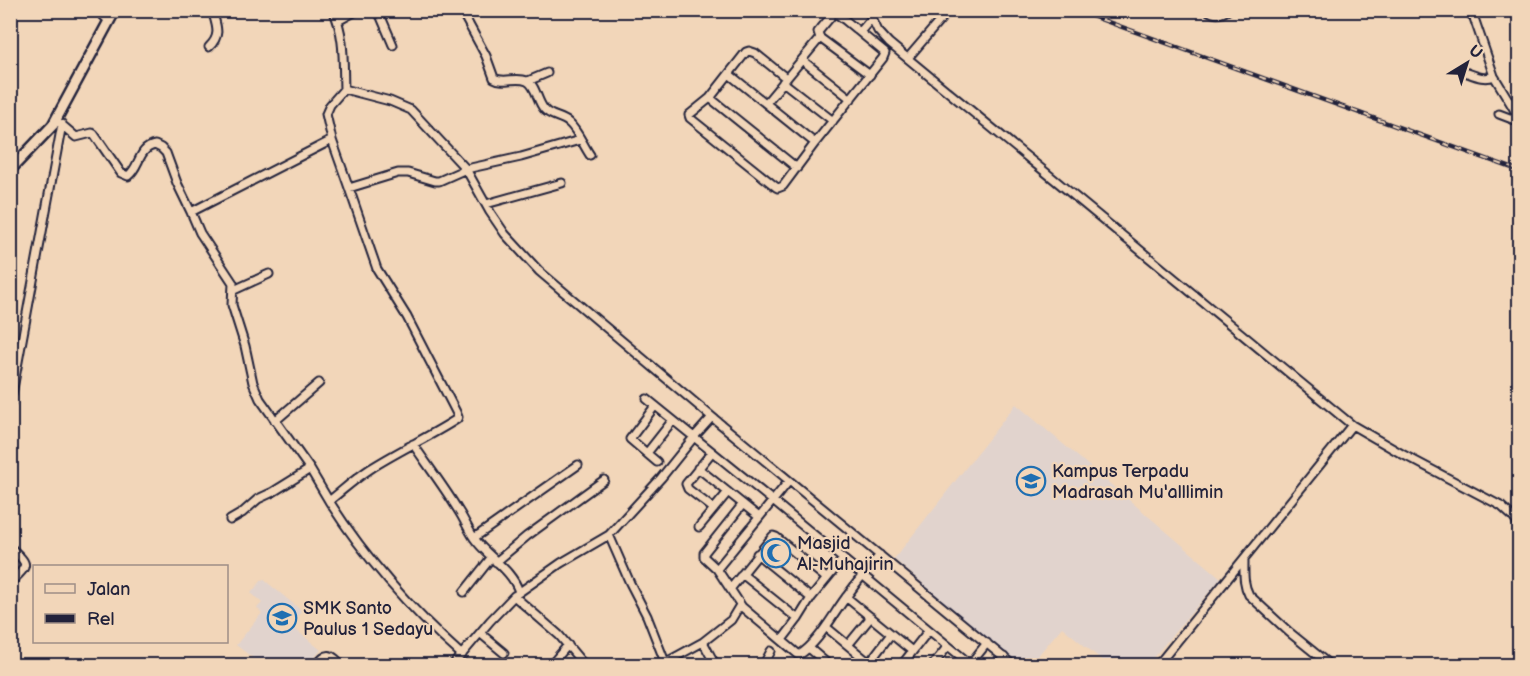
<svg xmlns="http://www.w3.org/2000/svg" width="1530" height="676" font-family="'Balsamiq Sans',sans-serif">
<rect width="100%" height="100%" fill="#f2d6b9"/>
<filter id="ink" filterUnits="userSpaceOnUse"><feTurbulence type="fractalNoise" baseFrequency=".0167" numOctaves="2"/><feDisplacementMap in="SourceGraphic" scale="12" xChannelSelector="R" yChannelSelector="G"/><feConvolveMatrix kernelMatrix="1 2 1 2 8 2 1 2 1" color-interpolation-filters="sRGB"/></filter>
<g filter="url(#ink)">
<!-- built -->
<path fill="#e1d3cd" d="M1016 404 1221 578 1147 665H1108L1062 627 1030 665H1018L894 559Z
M263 579 302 611 290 625 321 650 308 665H262L236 645 262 613 257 608 262 603 251 593Z"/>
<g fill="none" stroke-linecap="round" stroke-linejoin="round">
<!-- street casing -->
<g stroke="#22223b" stroke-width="11">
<path id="street" d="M97 10 109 21
M333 10C345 35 343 62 344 89L390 101 411 110 466 169 490 212 505 234 539 271 712 417 1014 666
M376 10 381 17 393 45
M461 10 486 56 494 78C504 84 516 76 527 81 536 85 537 101 544 109 550 117 562 116 569 123 578 131 583 145 590 155
M868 10 878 31 889 43 1352 425 1402 454 1501 506 1513 517 1520 527
M1207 10C1215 15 1220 15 1228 10
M1466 10 1469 12 1474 18 1494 76 1520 119
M338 21 358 10
M860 32 872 18
M820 38 870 75
M209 47C222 35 216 25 212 10
M908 58 949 10
M802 60 851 99
M1462 71C1472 74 1483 81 1494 76
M729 74 815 143
M528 81 547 73
M783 82 833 121
M710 98 797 168
M766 103 820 38 818 32 833 14H837L845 20 885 53 883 58 815 143 783 186 778 188 776 187 690 118 689 115 710 98 746 52 749 51 755 53 786 78
M1499 114 1520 122
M56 120 76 137 92 133 94 134 121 173 128 176C140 167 138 148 155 145L161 148 166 153 177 183 191 212 332 140
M349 188 398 173H408L435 181H439L466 169 521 157 580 140
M486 204 562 183
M191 212 200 233 233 283 232 305 245 346 253 383 260 399 310 469
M234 290 269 274
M647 399 773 501 964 659V661L961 666
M10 405 62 124
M655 406 630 439 657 462
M275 421 319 383
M413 444C428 466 444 487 458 510 464 519 468 529 474 538 487 557 512 569 519 592
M712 452 686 484 688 489 714 509
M647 453 673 420
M698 468 759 517
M329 501C366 559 410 609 462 655
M743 504 704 553V557L717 569 742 607 799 655C819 643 833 614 847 596 857 582 868 568 880 555
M230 520 242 513 258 499 273 492 310 469 329 501C343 490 356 478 370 469 398 451 429 437 457 419L458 417 456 412 407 317 377 269 349 188 332 140 326 114 330 105 344 89
M699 527 728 492
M609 535 630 583 647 616 665 662
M474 538 578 465
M10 547C30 566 29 564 10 583
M757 554 811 598
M1244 561C1244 573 1243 584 1249 595L1289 632 1331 666
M496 562 527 536 604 480
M717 569 789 481
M742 574 798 619
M731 588 773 536 776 537 826 578
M464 592 491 558
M514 596 559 635 585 666
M846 597 912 651
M826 627 873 666
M480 633 504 653
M782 640 798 619 811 598 843 559
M703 642 716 666
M848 645 871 617
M809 648 830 666
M964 661 971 663 987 643
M869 663 891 634
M316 666C328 651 330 653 343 666
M452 666 490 621 514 596 561 563 609 535 661 478 694 437 712 417
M550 666 568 645
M659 666 703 642 731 620 740 605
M763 666 771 651
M901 666 929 630
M932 666 948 646
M997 666 1004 657
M1157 666 1352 425"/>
</g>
<!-- secondary casing -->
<g stroke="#22223b" stroke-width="14">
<path id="secondary" d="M10 170 53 125 115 10"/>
</g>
<!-- street -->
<use href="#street" stroke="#f2d6b9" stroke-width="7"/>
<!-- secondary -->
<use href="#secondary" stroke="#f2d6b9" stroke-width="9"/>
<!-- rail casing -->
<g stroke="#22223b" stroke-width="4.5">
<path id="rail" d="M1075 10 1520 171"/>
</g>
<!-- rail -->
<use href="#rail" stroke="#f2d6b9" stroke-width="2" stroke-dasharray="7" stroke-linecap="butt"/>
</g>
</g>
<!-- icons -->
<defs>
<g id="school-ring" transform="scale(1.5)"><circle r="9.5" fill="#f2d6b9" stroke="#1f6fb2" stroke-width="1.5"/><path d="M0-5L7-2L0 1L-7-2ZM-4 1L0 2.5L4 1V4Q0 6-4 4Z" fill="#1f6fb2"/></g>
<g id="mosque-ring" transform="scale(1.5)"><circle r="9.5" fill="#f2d6b9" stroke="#1f6fb2" stroke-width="1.5"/><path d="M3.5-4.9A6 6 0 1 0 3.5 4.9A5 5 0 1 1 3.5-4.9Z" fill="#1f6fb2"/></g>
</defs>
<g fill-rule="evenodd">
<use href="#school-ring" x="1031" y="481"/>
<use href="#mosque-ring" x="776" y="553"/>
<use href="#school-ring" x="282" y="618"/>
</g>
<g text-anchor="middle" stroke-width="4.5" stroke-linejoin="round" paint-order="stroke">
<!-- poi labels -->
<g font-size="18" fill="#22223b" stroke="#f2d6b9" text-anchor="start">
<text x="1052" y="477">Kampus Terpadu<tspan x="1052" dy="21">Madrasah Mu'alllimin</tspan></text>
<text x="797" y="549">Masjid<tspan x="797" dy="21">Al-Muhajirin</tspan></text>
<text x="303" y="614">SMK Santo<tspan x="303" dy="21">Paulus 1 Sedayu</tspan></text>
</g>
</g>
<!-- margin -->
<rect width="1530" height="676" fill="none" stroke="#f2d6b9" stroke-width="36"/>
<rect x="18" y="18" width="1494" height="640" fill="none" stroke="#22223b" stroke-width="2" filter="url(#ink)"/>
<!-- legend -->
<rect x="33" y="565" width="195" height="78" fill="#f2d6b9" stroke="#9f8e87" stroke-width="1.5"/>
<rect x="45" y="584" width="30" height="9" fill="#f2d6b9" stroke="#9f8e87" stroke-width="1.5"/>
<text x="87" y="595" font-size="18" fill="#22223b">Jalan</text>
<rect x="45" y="614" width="30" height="9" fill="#22223b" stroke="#9f8e87" stroke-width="1.5"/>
<text x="87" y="625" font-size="18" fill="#22223b">Rel</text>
<!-- north arrow -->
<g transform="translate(1467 63) rotate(38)" stroke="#f2d6b9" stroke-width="4.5" paint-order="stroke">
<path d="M0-4.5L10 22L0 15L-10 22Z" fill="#22223b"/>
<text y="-9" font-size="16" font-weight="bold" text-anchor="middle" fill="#22223b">U</text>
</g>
</svg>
